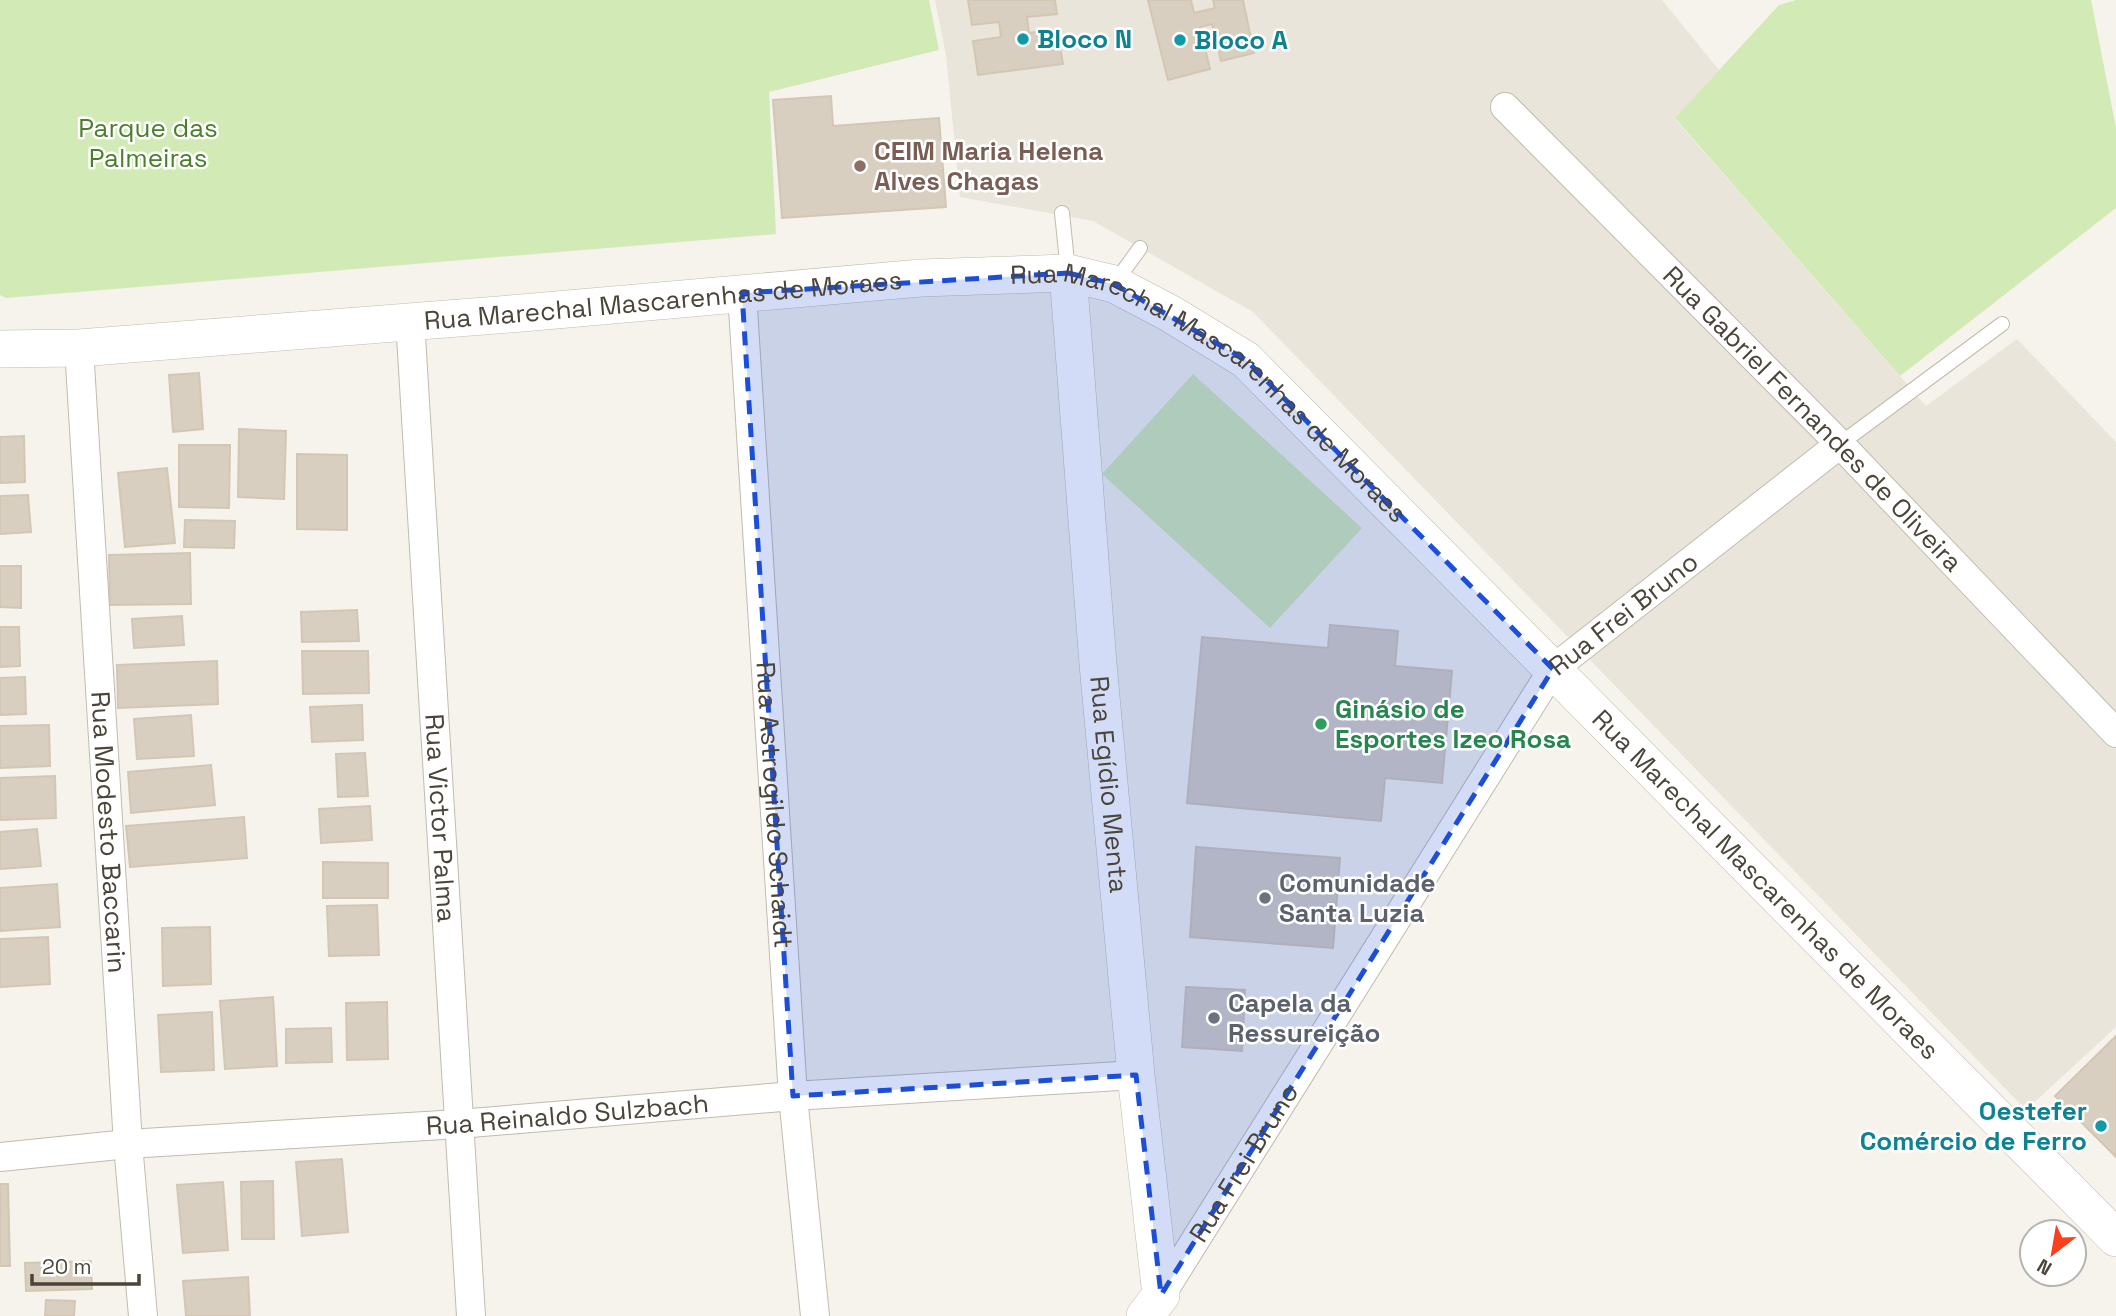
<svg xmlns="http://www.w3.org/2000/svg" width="2116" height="1316" font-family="'Space Grotesk',sans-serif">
<rect width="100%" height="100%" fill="#f6f3ec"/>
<!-- residential -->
<path fill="#eae5da" d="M935 0H1662L1719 70 1675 119 1926 406 2017 339 2116 442V1027L2026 1110 1253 312 1093 221 960 197 946 55Z"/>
<!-- green -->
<path fill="#d2eab5" d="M0 0H929L939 50 769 92 776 234 6 298 0 295Z
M1796 0H2091L2116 128V208L1900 376 1675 118 1779 5Z
M1193 374 1362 528 1270 628 1102 474Z"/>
<!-- building -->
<path fill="#d8cfc1" stroke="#d3c7b4" stroke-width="2" d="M968 0H1055L1057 14 1027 17 1029 33 1057 29 1063 64 978 75 973 41 1001 37 999 22 972 25Z
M1148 0H1191L1194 13 1215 8 1213 0H1243L1254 53 1221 61 1212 24 1200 27 1210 69 1168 80Z
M831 96 833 126 939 118 946 207 782 218 773 100Z
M199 373 203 429 173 432 169 375Z
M239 429 286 431 284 499 238 497Z
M24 436 25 482 0 483V437Z
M179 445H230L229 508 179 507Z
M297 454 347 455V530L297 529Z
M167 468 175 543 125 547 118 473Z
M28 495 31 532 0 534V496Z
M185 520 235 521 234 548 184 547Z
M190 553 191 604 110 605 109 555Z
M0 566H21V608L0 607Z
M357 610 359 641 302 642 301 612Z
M182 616 184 645 134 648 132 619Z
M1330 625 1398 631 1395 666 1452 671 1442 783 1385 778 1381 821 1187 803 1202 637 1328 648Z
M0 627H19L20 666 0 667Z
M302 651H368L369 693 303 694Z
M217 661 218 704 118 708 117 665Z
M25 677 26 714 0 715V678Z
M362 705 363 740 312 742 310 707Z
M191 715 194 756 137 759 134 719Z
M49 725 50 766 0 768V726Z
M365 753 368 796 338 797 336 754Z
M211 765 215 805 131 813 128 772Z
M55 776 56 818 0 820V778Z
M370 806 372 840 321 843 319 809Z
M244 817 247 858 130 867 126 826Z
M37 829 41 866 0 869V832Z
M1196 847 1340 858 1333 948 1190 937Z
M323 862 388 863V898H323Z
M57 884 60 927 0 931V888Z
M377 905 379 955 329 956 327 906Z
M210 927 211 984 163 986 162 928Z
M48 937 50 984 0 987V939Z
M1186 987 1245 990 1242 1051 1182 1047Z
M273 997 277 1066 225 1069 220 1001Z
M387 1002 388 1059 347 1060 346 1003Z
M212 1012 214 1070 161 1072 158 1015Z
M331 1028 332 1062 286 1063V1029Z
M2116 1036V1157L2055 1096Z
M342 1159 348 1232 302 1236 296 1162Z
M273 1181 274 1239H242L241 1182Z
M223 1182 228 1250 183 1253 177 1185Z
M0 1184H8L10 1266H0Z
M91 1261 92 1289 26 1291 25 1263Z
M248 1277 250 1316H186L183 1281Z
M46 1300 75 1301 74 1316H45Z"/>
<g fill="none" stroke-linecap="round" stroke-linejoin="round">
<!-- service casing -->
<g stroke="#c2bbae" stroke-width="16">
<path id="service" d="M1062 213 1068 271
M1114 284 1140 248
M1840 444 2002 324"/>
</g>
<!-- minor casing -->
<g stroke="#c2bbae" stroke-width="30">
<g id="minor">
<path id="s1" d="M1505 107 1840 444 2116 733"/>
<path id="s2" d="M742 293 793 1096 815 1316"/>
<path id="s3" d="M410 320 471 1316"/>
<path id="s4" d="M79 348 128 1144 143 1316"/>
<path id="s5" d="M0 1157 128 1144 459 1124 793 1096 1136 1075"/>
<path id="s6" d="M1161 1295 1553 669 1840 444"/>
</g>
</g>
<!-- tertiary casing -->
<g stroke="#c2bbae" stroke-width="38">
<g id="tertiary">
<path id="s7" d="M1068 273 1098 664 1136 1075 1161 1295 1145 1316"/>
<path id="s8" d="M0 349 79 348 522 313 921 278 1068 273 1114 284 1171 314 1246 360 2116 1238"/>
</g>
</g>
<!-- service -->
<use href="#service" stroke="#fff" stroke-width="14"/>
<!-- minor -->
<use href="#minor" stroke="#fff" stroke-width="28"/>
<!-- tertiary -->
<use href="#tertiary" stroke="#fff" stroke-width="37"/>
</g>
<!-- marked area -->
<path fill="#1d4ed8" fill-opacity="0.2" stroke="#1d4ed8" stroke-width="5" stroke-dasharray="14 9" stroke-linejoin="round" d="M1068 273 1114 284 1246 360 1553 669 1161 1295 1136 1075 793 1096 742 293Z"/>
<!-- markers -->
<g fill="#0f9aa8" stroke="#fff" stroke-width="2.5">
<circle cx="1023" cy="39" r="7"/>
<circle cx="1180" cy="40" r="7"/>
<circle cx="2101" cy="1126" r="7"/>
</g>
<circle fill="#8d6e63" stroke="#fff" stroke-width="2.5" cx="860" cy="166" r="7"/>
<circle fill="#2e9e5b" stroke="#fff" stroke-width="2.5" cx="1321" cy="724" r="7"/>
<g fill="#6b7280" stroke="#fff" stroke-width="2.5">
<circle cx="1265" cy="898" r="7"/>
<circle cx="1214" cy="1018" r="7"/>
</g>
<g text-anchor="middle" stroke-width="5" stroke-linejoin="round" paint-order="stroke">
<!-- culture labels -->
<g font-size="26" font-weight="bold" fill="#0d838f" stroke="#fff" text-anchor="start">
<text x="1037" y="48">Bloco N</text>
<text x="1194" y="49">Bloco A</text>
<text x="2087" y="1120" text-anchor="end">Oestefer<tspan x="2087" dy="30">Comércio de Ferro</tspan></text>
</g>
<!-- park labels -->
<g font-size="26" fill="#4a7f2a" stroke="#fff">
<text x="148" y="137">Parque das<tspan x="148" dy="30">Palmeiras</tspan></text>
</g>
<!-- education labels -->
<g font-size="26" font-weight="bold" fill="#785e54" stroke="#fff" text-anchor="start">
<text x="874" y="160">CEIM Maria Helena<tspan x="874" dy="30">Alves Chagas</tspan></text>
</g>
<!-- street labels -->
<g font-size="26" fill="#4b4439" stroke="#fff">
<text dy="9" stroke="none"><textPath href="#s8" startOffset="665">Rua Marechal Mascarenhas de Moraes</textPath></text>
<text dy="9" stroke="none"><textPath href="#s8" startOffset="1253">Rua Marechal Mascarenhas de Moraes</textPath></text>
<text dy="9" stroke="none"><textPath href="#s1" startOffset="438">Rua Gabriel Fernandes de Oliveira</textPath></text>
<text dy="9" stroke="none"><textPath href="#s6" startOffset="828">Rua Frei Bruno</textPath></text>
<text dy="9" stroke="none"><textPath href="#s7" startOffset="513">Rua Egídio Menta</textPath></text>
<text dy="9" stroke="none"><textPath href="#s2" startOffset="513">Rua Astrogildo Schaidt</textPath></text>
<text dy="9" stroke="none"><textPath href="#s3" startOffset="499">Rua Victor Palma</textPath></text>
<text dy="9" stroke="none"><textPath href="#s4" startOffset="485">Rua Modesto Baccarin</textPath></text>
<text dy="9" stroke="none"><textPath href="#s8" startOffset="2009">Rua Marechal Mascarenhas de Moraes</textPath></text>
<text dy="9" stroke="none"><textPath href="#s5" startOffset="569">Rua Reinaldo Sulzbach</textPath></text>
<text dy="9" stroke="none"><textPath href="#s6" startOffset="156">Rua Frei Bruno</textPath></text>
</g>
<!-- leisure labels -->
<g font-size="26" font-weight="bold" fill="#27864d" stroke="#fff" text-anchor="start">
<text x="1335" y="718">Ginásio de<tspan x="1335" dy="30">Esportes Izeo Rosa</tspan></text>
</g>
<!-- worship labels -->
<g font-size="26" font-weight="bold" fill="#5b616d" stroke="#fff" text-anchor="start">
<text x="1279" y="892">Comunidade<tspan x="1279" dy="30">Santa Luzia</tspan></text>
<text x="1228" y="1012">Capela da<tspan x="1228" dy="30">Ressureição</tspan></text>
</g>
</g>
<!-- north arrow -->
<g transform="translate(2053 1253) rotate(211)"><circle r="33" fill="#ffffff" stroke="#b7b4b0" stroke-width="2"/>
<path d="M0-5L12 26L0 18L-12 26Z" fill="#fc3f1d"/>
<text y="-10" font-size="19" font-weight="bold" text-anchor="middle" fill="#4b4439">N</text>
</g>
<!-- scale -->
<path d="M32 1274v10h107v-10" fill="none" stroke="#4b4439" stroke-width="3.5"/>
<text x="42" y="1274" font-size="21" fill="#4b4439" stroke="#ffffff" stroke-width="5" paint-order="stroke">20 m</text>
</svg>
